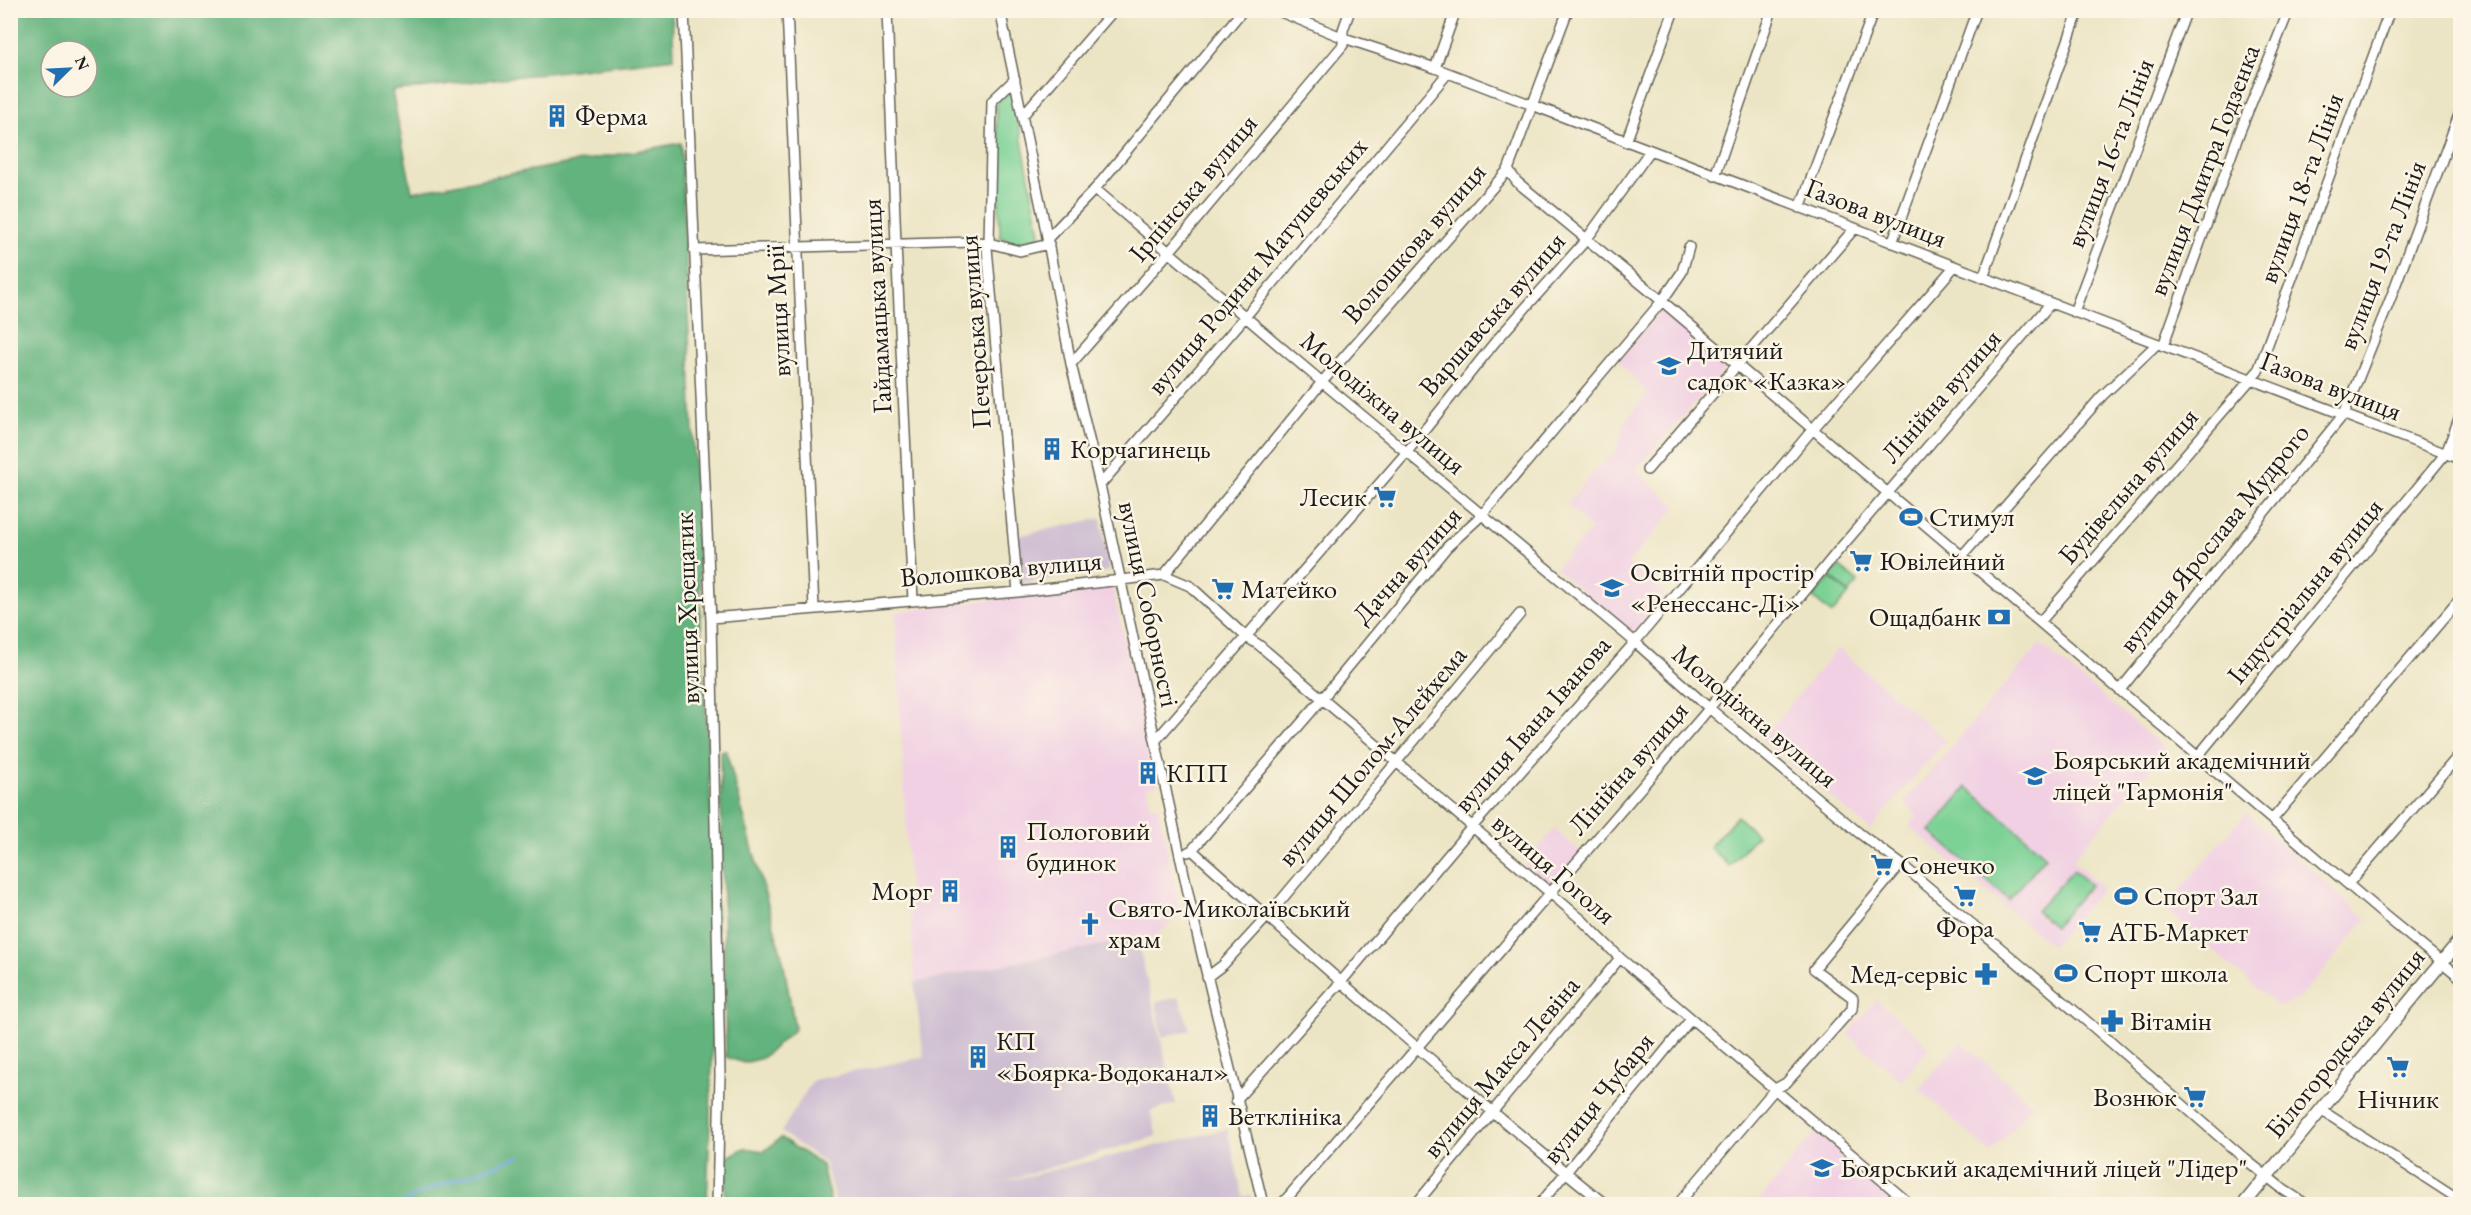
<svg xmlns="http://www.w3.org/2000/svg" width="2471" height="1215" font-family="'EB Garamond',serif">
<rect width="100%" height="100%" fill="#fcf5e5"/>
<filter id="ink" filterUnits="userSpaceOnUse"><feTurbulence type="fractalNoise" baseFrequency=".0167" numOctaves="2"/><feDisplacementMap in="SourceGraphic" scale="12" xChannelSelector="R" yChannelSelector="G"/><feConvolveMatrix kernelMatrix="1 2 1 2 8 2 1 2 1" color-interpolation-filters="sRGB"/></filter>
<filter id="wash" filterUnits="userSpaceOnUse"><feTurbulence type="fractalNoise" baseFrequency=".008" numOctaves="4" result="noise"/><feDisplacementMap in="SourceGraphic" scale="24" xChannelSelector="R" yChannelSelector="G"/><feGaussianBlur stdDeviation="1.35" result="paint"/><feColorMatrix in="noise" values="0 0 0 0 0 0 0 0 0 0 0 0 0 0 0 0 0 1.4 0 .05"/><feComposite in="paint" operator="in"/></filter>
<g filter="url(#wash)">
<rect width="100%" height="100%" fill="#ece5c5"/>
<!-- built -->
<path fill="#f1d0e3" d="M1663 307 1729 364 1636 470 1677 507 1628 563 1665 594 1631 635 1555 568 1591 530 1567 504 1598 467 1616 452 1624 423 1647 393 1618 361Z
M1112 587 1158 785 1147 787 1151 807 1158 806 1181 915 1144 945 1136 938 914 983 895 612 1018 596Z
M2040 644 2167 750 2072 860 2103 888 2052 946 1909 826 1917 815 1904 802Z
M1838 648 1946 740 1870 830 1761 739Z
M2246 813 2367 919 2299 999 2278 1007 2164 908Z
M1554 829 1581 852 1551 884 1524 866Z
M1876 1000 1930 1047 1901 1081 1847 1034Z
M1961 1041 2033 1105 1991 1153 1919 1089Z
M1816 1132 1901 1204H1756Z"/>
<!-- industrial -->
<path fill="#cebed1" d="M1101 518 1109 571 1022 583 1017 536Z
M1137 938 1176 1104 1150 1111 1157 1136 994 1184 1227 1129 1243 1197 1251 1195 1253 1204H836L825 1163 781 1132 813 1080 924 1057 914 983Z
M1179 997 1190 1030 1162 1037 1156 1002Z"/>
<!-- green -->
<path fill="#7bd195" stroke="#4c7658" stroke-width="1.5" d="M1010 90 1019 125 1041 239 1017 243 1000 237 996 103Z
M1839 566 1858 582 1849 593 1830 576Z
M1830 578 1849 594 1832 614 1813 598Z
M1967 787 2046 856 2009 900 1930 831Z
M1737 816 1757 835 1729 866 1709 847Z
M2073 870 2090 885 2054 927 2036 911Z"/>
<!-- forest -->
<path fill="#64b37e" stroke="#40684d" stroke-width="1.5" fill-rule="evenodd" d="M10 11H672L674 58 392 91 412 192 681 143 702 649 717 919 707 1204H11ZM51 51H87V87H51Z
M720 751H726L783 960 795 1029 762 1058 744 1063 726 1057Z
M781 1138 822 1165 831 1204H725L726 1158 744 1148 764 1151Z"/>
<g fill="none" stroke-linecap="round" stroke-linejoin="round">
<!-- stream -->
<path stroke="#6aa5da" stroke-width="3" d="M401 1204 423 1192 520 1156"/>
</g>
</g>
<g filter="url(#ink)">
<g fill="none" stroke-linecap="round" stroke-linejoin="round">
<!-- minor casing -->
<g stroke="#656257" stroke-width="12">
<path id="minor" d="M684 10 711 621 720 1075 717 1204
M787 10 814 609
M887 10 896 244 913 600
M1000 10 1044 221 1071 364 1100 485 1197 934 1263 1204
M1276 10 1344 38 1435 68 2460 459
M1435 68 1456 10
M1015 79 992 101 989 243 987 248 1018 592
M1023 115 1114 10
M1626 142 1674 10
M1508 170 1517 182 1662 301 2384 915 2460 977
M1715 176 1772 10
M1095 189 1322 382 1635 642 1709 708 1859 833 1901 864 2090 1024 2245 1159 2284 1190 2306 1204
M1800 208 1874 10
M1047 239 1095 189 1243 10
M1892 243 1977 10
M694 250 974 242 989 243 1020 251 1049 244
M1983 278 2079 10
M2074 312 2187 10
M2163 346 2240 131 2289 10
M1071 364 1176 244 1343 45V30L1350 10
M1647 470 1854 229
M1100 485 1245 317 1447 74
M1962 556 2102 396 2157 344
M1164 575 1190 586 1245 636 1259 645 1582 920 1620 958 1910 1204
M711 618 1018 592 1164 575 1322 382 1508 170 1568 10
M2040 622 2258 371 2390 10
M2120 690 2344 414 2390 300 2460 112
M1156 740 1407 452 1495 342 1586 240 1650 151
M2198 756 2446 453 2460 416
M2272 820 2460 599
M1192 850 1322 699 1447 547 1482 515 1662 301 1682 272 1689 247
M1188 852 1192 850C1328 971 1464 1091 1605 1204
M2348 884 2460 754
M1207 977 1223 965 1267 917 1520 614
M1236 1100 1340 983 1472 827 1635 642 1813 429 1954 267
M2321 1110 2460 1200
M1282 1204 1702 717 1837 552 2051 303
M1416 1204 1620 958
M1540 1204 1691 1019
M1678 1204 1775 1089 1786 1083 1852 1009 1853 998 1814 969 1901 864"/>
</g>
<!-- tertiary casing -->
<g stroke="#656257" stroke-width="15">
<path id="tertiary" d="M2244 1204 2460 940"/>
</g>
<!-- minor -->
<use href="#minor" stroke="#fff" stroke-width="9"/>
<!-- tertiary -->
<use href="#tertiary" stroke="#fff" stroke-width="12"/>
</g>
</g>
<!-- icons -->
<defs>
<g id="building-bare" transform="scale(1.8)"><path d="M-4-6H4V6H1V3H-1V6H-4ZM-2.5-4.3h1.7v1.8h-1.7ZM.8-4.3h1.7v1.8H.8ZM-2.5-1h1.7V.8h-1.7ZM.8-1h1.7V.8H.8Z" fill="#1f6fb2" stroke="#fcf5e5" stroke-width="2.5" paint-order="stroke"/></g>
<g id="school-bare" transform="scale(1.8)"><path d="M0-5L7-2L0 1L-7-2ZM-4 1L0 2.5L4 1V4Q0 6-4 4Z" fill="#1f6fb2" stroke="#fcf5e5" stroke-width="2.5" paint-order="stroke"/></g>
<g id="supermarket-bare" transform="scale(1.8)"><path d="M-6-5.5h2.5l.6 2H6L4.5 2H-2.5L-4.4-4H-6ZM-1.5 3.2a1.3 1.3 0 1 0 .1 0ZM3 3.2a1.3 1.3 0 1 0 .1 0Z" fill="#1f6fb2" stroke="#fcf5e5" stroke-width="2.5" paint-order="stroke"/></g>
<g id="stadium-bare" transform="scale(1.8)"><path d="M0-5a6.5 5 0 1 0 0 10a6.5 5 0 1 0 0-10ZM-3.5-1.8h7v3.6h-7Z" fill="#1f6fb2" stroke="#fcf5e5" stroke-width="2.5" paint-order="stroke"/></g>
<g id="university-bare" transform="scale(1.8)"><path d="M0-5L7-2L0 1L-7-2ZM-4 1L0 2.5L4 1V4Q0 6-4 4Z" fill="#1f6fb2" stroke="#fcf5e5" stroke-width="2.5" paint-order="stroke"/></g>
<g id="bank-bare" transform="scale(1.8)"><path d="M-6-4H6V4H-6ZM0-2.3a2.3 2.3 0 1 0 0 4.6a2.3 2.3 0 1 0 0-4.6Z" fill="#1f6fb2" stroke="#fcf5e5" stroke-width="2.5" paint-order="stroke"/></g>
<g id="church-bare" transform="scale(1.8)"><path d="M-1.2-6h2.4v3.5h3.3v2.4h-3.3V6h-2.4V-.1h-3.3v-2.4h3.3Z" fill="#1f6fb2" stroke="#fcf5e5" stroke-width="2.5" paint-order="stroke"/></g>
<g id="pharmacy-bare" transform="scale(1.8)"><path d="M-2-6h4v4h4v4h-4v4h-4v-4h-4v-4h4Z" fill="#1f6fb2" stroke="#fcf5e5" stroke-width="2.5" paint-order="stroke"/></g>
</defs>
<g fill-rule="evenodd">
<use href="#building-bare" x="557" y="116"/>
<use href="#school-bare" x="1669" y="366"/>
<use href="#building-bare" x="1052" y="449"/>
<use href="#supermarket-bare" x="1385" y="497"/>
<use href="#stadium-bare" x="1911" y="517"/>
<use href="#supermarket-bare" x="1861" y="561"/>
<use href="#university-bare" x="1612" y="588"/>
<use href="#supermarket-bare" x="1223" y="589"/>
<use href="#bank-bare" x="1999" y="617"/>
<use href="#building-bare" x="1148" y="773"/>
<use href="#school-bare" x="2035" y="776"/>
<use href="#building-bare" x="1008" y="847"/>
<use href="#supermarket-bare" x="1882" y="865"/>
<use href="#building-bare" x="950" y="891"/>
<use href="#supermarket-bare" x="1965" y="896"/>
<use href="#stadium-bare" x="2126" y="896"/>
<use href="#church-bare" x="1090" y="924"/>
<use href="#supermarket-bare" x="2090" y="932"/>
<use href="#stadium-bare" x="2066" y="973"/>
<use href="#pharmacy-bare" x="1986" y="974"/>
<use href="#pharmacy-bare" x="2112" y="1021"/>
<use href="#building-bare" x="978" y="1057"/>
<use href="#supermarket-bare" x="2398" y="1067"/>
<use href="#supermarket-bare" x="2195" y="1097"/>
<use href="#building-bare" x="1210" y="1116"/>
<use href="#school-bare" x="1822" y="1168"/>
</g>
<g text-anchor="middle" stroke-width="5" stroke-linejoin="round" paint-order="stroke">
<!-- poi labels -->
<g font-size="27" fill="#1c1c1c" stroke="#fcf5e5" text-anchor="start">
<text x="575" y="125">Ферма</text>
<text x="1687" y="359">Дитячий<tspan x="1687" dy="31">садок «Казка»</tspan></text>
<text x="1070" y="458">Корчагинець</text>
<text x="1367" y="506" text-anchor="end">Лесик</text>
<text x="1929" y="526">Стимул</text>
<text x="1879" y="570">Ювілейний</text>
<text x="1630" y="581">Освітній простір<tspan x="1630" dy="31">«Ренессанс-Ді»</tspan></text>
<text x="1241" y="598">Матейко</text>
<text x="1981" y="626" text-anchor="end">Ощадбанк</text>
<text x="2053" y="769">Боярський академічний<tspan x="2053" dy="31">ліцей "Гармонія"</tspan></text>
<text x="1166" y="782">КПП</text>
<text x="1026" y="840">Пологовий<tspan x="1026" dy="31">будинок</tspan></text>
<text x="1900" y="874">Сонечко</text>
<text x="932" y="900" text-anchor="end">Морг</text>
<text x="2144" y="905">Спорт Зал</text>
<text x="1108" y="917">Свято-Миколаївський<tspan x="1108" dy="31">храм</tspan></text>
<text x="1965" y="937" text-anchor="middle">Фора</text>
<text x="2108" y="941">АТБ-Маркет</text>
<text x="2084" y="982">Спорт школа</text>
<text x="1968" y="983" text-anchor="end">Мед-сервіс</text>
<text x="2130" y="1030">Вітамін</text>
<text x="996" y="1050">КП<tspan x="996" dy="31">«Боярка-Водоканал»</tspan></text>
<text x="2177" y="1106" text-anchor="end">Вознюк</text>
<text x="2398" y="1108" text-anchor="middle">Нічник</text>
<text x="1228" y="1125">Ветклініка</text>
<text x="1840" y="1177">Боярський академічний ліцей "Лідер"</text>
</g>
<!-- street labels -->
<g font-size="27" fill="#1c1c1c" stroke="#fcf5e5">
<text transform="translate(2110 153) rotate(-69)" y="9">вулиця 16-та Лінія</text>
<text transform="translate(2204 170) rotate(-69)" y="9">вулиця Дмитра Годзенка</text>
<text transform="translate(1193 188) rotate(-50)" y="9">Ірпінська вулиця</text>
<text transform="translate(2301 188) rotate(-70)" y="9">вулиця 18-та Лінія</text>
<text transform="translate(1876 213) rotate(21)" y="9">Газова вулиця</text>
<text transform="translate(1414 243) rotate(-49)" y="9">Волошкова вулиця</text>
<text transform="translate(2382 255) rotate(-69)" y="9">вулиця 19-та Лінія</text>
<text transform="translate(1257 266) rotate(-50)" y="9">вулиця Родини Матушевських</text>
<text transform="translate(877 306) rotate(-93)" y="9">Гайдамацька вулиця</text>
<text transform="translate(778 311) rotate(-93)" y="9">вулиця Мрії</text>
<text transform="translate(1492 314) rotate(-49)" y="9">Варшавська вулиця</text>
<text transform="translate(975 332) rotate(-94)" y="9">Печерська вулиця</text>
<text transform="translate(2331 386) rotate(21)" y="9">Газова вулиця</text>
<text transform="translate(1941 396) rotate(-49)" y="9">Лінійна вулиця</text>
<text transform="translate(1383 403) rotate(40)" y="9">Молодіжна вулиця</text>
<text transform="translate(2128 486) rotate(-49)" y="9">Будівельна вулиця</text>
<text transform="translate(2214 538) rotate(-51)" y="9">вулиця Ярослава Мудрого</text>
<text transform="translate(1407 565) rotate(-48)" y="9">Дачна вулиця</text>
<text transform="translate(1001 569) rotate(-5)" y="9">Волошкова вулиця</text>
<text transform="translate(2305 591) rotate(-51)" y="9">Індустріальна вулиця</text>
<text transform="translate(1149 604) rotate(78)" y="9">вулиця Соборності</text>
<text transform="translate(687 608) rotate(-92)" y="9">вулиця Хрещатик</text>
<text transform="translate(1755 716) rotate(40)" y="9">Молодіжна вулиця</text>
<text transform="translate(1532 724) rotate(-49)" y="9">вулиця Івана Іванова</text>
<text transform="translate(1372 756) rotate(-50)" y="9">вулиця Шолом-Алейхема</text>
<text transform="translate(1628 768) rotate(-49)" y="9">Лінійна вулиця</text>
<text transform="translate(1554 869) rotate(41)" y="9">вулиця Гоголя</text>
<text transform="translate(2345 1043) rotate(-51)" y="9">Білогородська вулиця</text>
<text transform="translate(1501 1067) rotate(-50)" y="9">вулиця Макса Левіна</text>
<text transform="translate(1598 1098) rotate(-51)" y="9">вулиця Чубаря</text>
</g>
</g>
<!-- margin -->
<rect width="2471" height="1215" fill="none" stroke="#fcf5e5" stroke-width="36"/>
<!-- north arrow -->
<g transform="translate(69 69) rotate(66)"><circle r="28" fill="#fcf5e5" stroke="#a29e95" stroke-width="1.5"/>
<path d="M0-4.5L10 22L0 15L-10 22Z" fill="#1f6fb2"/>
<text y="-9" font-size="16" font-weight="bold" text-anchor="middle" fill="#1c1c1c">N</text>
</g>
</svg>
